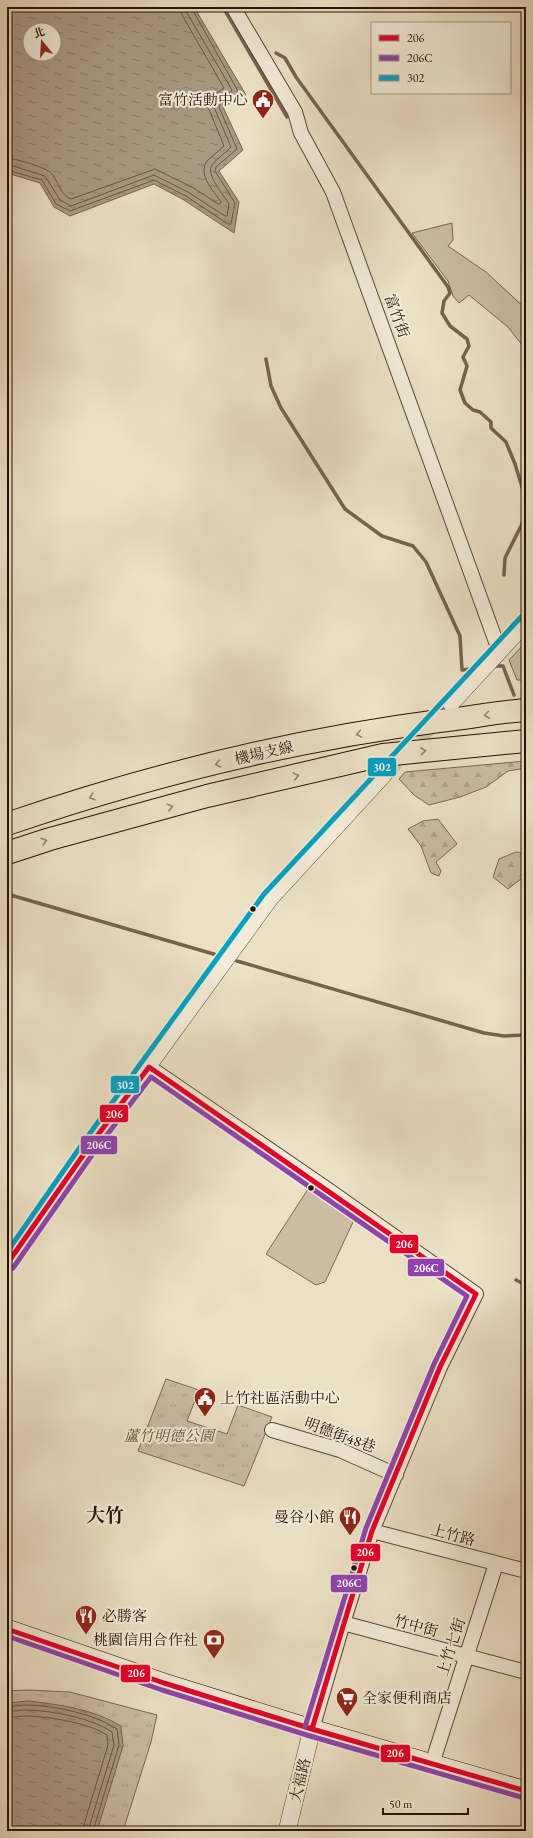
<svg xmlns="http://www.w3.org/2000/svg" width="533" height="1838" font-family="'EB Garamond','Noto Serif TC',serif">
<defs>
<pattern id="forest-firs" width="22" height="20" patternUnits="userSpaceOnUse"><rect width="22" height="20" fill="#cbbda4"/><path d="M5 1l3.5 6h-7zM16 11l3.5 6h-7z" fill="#aea18c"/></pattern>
<pattern id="park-tufts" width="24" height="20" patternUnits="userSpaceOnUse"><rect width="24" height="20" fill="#cbbda4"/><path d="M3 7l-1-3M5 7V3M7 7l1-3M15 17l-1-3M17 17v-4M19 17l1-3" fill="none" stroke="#aea18c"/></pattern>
<pattern id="water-ripples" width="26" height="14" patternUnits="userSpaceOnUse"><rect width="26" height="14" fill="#a99a83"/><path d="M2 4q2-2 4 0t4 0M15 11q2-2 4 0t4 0" fill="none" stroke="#8a7c69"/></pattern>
</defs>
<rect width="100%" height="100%" fill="#ece1c5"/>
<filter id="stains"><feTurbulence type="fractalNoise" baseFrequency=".005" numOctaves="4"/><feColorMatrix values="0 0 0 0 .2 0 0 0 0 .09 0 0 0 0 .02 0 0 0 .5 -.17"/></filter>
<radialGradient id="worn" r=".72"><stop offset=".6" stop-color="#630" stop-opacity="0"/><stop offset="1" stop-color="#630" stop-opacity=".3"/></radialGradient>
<!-- grass -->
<path fill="#cbbda4" stroke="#796653" d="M452 223 453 240 448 246 486 272 526 309V350L508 327 469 295 459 303 453 296 448 281 412 233Z
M526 642V680H517L509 660Z
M308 1189 354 1220 325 1282 316 1285 266 1254Z"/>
<!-- forest -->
<path fill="url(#forest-firs)" stroke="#796653" d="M526 761V768L508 771 486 787 460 797 429 805 414 795 399 779 405 772Z
M438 819 457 844 436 862 441 871 439 876 431 873 421 846 408 829 423 821Z
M516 852 526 853V875L508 889 493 877 499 859Z"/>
<!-- park -->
<path fill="url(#park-tufts)" stroke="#796653" d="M166 1379 199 1390 187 1421 227 1434 238 1405 272 1417 244 1486 138 1451Z
M27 1690 70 1692 157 1715 151 1742 123 1831H7V1691Z"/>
<!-- water -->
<path fill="url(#water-ripples)" stroke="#75634f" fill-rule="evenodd" d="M7 7H194L246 95 223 107 243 150 219 171 239 202 234 233 184 200 154 184 70 216 54 207 40 183 7 173ZM30 30H54V54H30Z
M29 1701C61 1705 93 1709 121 1726L123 1746 97 1831H7V1703Z"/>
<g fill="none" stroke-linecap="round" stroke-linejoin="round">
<!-- shore -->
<path stroke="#685542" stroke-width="1" d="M7 158C16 159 47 167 52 174 59 183 60 194 71 199L155 169 192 187 218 204H220L221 202C214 191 196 174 208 160 213 155 219 151 224 146L208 107 212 97 224 88 182 15 180 7
M7 164 45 176 60 200 71 206 154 175 188 192 225 216H227L229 204C224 195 205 174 212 165 217 158 226 153 231 147L214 107 218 100 231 92 232 90 187 13 186 7
M7 170 42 180 56 204 70 211 154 180 186 196 228 224H231L235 203 215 171 216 167 237 149 219 107 221 103 239 93 191 7
M7 1707C14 1706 21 1705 29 1705 55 1706 95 1714 117 1729L119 1745 93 1831
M7 1712C14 1711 22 1710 29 1710 53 1711 92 1718 112 1732L114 1745 88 1831
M7 1718C14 1717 22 1716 29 1716 50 1717 89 1723 107 1735L108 1745 82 1831"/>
<!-- stream -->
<path stroke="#75634f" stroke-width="3.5" d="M223 7 287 117
M276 53 285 58 296 77 448 287 450 293 444 301 442 313 450 326 467 339 469 346 463 357 467 366 460 390 465 403 473 410 480 412 491 422V428L506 442 515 464 526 500 525 518 505 558 504 575
M266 359 271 386 281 408 345 509 382 536 413 546 426 562 460 636 462 670 469 669
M496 666H503L514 695
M7 894 217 955
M237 961 484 1033 504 1036 526 1035
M516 1280 526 1285"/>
<!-- tertiary-tunnel -->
<path stroke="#cec2a8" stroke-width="17" stroke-dasharray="17 8" stroke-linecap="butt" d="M384 774 437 718"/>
<!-- minor casing -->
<g stroke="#584433" stroke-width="16">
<path id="minor" d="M233 7 295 112 301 133 333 192 499 650
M149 1067 327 1189 476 1294 440 1367 372 1531 343 1623 312 1729
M272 1430 340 1450 396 1475
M372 1531 526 1571
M343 1623 526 1672
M432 1764 496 1564"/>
</g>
<!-- tertiary casing -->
<g stroke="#584433" stroke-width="18">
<path id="tertiary" d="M451 703 526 622
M7 1264 91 1144 270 898 384 774
M287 1831 312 1729"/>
</g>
<!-- secondary casing -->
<g stroke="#271002" stroke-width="20">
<path id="secondary" d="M7 1629 164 1683 312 1729 526 1791"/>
</g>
<!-- motorway casing -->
<g stroke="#271002" stroke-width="24">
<path id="motorway" d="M7 824C147 776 293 740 439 721 468 718 497 712 526 710
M7 853 50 839 207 796 383 755 526 741"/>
</g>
<!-- minor -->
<use href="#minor" stroke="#f3ecd9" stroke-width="14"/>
<!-- tertiary -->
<use href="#tertiary" stroke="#f3ecd9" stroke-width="17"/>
<!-- secondary -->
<use href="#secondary" stroke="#f3ecd9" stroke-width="19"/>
<!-- motorway -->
<use href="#motorway" stroke="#ece1c5" stroke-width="22"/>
<!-- bus-1 casing -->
<g stroke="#f3ecd9" stroke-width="8">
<path id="bus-1" d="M7 1264 91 1144 149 1067 476 1294 440 1367 372 1531 312 1729
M7 1629 164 1683 312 1729 526 1791"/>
</g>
<!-- bus-2 casing -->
<g stroke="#f3ecd9" stroke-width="8">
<path id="bus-2" d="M13 1268 97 1148 151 1077 467 1296 434 1364 366 1528 305 1727
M7 1636 162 1690 310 1736 524 1798"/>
</g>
<!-- bus-3 casing -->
<g stroke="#f3ecd9" stroke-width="8">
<path id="bus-3" d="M7 1252 85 1140 264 894 521 617"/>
</g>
<!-- bus-1 -->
<use href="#bus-1" stroke="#e4002b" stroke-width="5"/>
<!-- bus-2 -->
<use href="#bus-2" stroke="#8e44ad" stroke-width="5"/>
<!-- bus-3 -->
<use href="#bus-3" stroke="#02a1c4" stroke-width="5"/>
</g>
<!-- one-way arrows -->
<defs><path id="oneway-chevron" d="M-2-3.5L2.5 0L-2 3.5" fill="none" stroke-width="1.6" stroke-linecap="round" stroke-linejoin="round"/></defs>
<g stroke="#93836d">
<use href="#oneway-chevron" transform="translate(487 715) rotate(173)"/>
<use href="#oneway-chevron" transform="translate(359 734) rotate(170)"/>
<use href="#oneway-chevron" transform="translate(423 751) rotate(-6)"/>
<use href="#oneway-chevron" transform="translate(218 764) rotate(167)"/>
<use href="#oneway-chevron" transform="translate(296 776) rotate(-13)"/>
<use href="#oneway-chevron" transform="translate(92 797) rotate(163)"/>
<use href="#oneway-chevron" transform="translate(170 807) rotate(-15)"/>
<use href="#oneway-chevron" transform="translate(44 841) rotate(-18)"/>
</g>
<!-- icons -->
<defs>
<g id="civic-pin" transform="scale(1.15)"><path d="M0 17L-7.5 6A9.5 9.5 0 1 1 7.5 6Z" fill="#8f2418" stroke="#f3ecd9"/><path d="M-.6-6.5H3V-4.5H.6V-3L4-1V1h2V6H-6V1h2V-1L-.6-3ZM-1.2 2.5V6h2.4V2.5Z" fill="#fff"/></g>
<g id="restaurant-pin" transform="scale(1.15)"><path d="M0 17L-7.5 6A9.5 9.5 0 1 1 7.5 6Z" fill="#8f2418" stroke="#f3ecd9"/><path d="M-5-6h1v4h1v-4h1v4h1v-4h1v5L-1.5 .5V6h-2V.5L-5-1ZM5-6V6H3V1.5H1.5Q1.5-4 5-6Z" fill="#fff"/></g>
<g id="bank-pin" transform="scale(1.15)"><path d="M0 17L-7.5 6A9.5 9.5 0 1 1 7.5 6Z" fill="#8f2418" stroke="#f3ecd9"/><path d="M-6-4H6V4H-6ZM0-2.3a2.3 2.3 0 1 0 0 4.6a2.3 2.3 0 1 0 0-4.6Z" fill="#fff"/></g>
<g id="supermarket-pin" transform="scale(1.15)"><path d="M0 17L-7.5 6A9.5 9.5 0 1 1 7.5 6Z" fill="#8f2418" stroke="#f3ecd9"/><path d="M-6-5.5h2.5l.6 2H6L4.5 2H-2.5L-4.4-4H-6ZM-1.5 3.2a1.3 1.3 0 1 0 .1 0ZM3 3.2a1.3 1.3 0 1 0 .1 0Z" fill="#fff"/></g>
</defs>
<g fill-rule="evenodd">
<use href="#civic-pin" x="263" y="100"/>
<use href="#civic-pin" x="205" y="1398"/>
<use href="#restaurant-pin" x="350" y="1517"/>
<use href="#restaurant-pin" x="86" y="1616"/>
<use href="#bank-pin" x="214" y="1640"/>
<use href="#supermarket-pin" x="347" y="1698"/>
</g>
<!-- markers -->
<g fill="#271002" stroke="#f3ecd9" stroke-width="1.5">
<circle cx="253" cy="909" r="3.5"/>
<circle cx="311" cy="1188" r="3.5"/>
<circle cx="354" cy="1568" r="3.5"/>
</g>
<g text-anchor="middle" stroke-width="4" stroke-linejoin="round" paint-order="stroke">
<!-- poi labels -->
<g font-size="15" fill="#271002" stroke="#f3ecd9" text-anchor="end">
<text x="248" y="105">富竹活動中心</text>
<text x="220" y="1403" text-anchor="start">上竹社區活動中心</text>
<text x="334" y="1522">曼谷小館</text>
<text x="102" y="1621" text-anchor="start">必勝客</text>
<text x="198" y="1645">桃園信用合作社</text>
<text x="362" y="1703" text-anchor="start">全家便利商店</text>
</g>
<!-- street labels -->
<g font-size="15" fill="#271002" stroke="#f3ecd9">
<text transform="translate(397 316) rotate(70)" y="5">富竹街</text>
<text transform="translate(264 753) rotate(-13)" y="5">機場支線</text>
<text transform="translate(340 1435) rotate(20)" y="5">明德街48巷</text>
<text transform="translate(453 1535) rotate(15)" y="5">上竹路</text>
<text transform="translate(416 1626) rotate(15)" y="5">竹中街</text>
<text transform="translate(451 1647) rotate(-72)" y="5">上竹七街</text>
<text transform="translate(300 1780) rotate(-76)" y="5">大福路</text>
</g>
<!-- park labels -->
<g font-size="15" font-style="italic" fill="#604d3b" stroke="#f3ecd9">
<text x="169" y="1441">蘆竹明德公園</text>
</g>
<!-- district labels -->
<g font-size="19" font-weight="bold" fill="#271002" stroke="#f3ecd9">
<text x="105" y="1522">大竹</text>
</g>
</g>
<g stroke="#f3ecd9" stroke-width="1.5">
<rect x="367" y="757" width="30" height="20" rx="4" fill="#02a1c4"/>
<rect x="110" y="1075" width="30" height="19" rx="4" fill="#02a1c4"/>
<rect x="99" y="1104" width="30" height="19" rx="4" fill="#e4002b"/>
<rect x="80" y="1135" width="38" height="20" rx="4" fill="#8e44ad"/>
<rect x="389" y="1234" width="30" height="20" rx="4" fill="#e4002b"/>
<rect x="407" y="1258" width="38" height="19" rx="4" fill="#8e44ad"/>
<rect x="350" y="1543" width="31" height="19" rx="4" fill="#e4002b"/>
<rect x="330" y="1574" width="38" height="19" rx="4" fill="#8e44ad"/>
<rect x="120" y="1664" width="31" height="19" rx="4" fill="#e4002b"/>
<rect x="380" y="1744" width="31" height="19" rx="4" fill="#e4002b"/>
</g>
<g font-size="11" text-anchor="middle" font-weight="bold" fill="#fff">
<text x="382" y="771">302</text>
<text x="125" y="1089">302</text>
<text x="114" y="1118">206</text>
<text x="99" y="1149">206C</text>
<text x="404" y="1248">206</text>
<text x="426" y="1272">206C</text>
<text x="365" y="1556">206</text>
<text x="349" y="1587">206C</text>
<text x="136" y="1677">206</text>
<text x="395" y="1757">206</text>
</g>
<!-- margin -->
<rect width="533" height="1838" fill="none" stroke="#ece1c5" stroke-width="24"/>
<rect x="8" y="8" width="517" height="1822" fill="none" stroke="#271002" stroke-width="2"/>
<rect x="12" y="12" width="509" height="1814" fill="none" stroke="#271002"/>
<!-- legend -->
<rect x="371" y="22" width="140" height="72" fill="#f3ecd9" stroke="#a19483"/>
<rect x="379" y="35" width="20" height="6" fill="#e4002b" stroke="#a19483"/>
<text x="407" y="42" font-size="12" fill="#271002">206</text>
<rect x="379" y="55" width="20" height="6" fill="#8e44ad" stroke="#a19483"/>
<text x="407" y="62" font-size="12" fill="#271002">206C</text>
<rect x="379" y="75" width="20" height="6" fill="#02a1c4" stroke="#a19483"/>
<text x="407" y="82" font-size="12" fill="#271002">302</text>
<!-- north arrow -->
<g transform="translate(42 42) rotate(342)"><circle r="19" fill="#f3ecd9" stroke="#a19483"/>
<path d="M0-3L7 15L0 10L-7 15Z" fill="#8f2418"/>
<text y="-6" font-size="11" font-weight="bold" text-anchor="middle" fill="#271002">北</text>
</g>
<!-- scale -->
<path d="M383 1808v6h85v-6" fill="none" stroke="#271002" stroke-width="2"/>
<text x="389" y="1808" font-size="12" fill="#271002" stroke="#f3ecd9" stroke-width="3" paint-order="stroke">50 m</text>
<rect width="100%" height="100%" filter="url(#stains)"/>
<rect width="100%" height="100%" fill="url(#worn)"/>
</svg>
